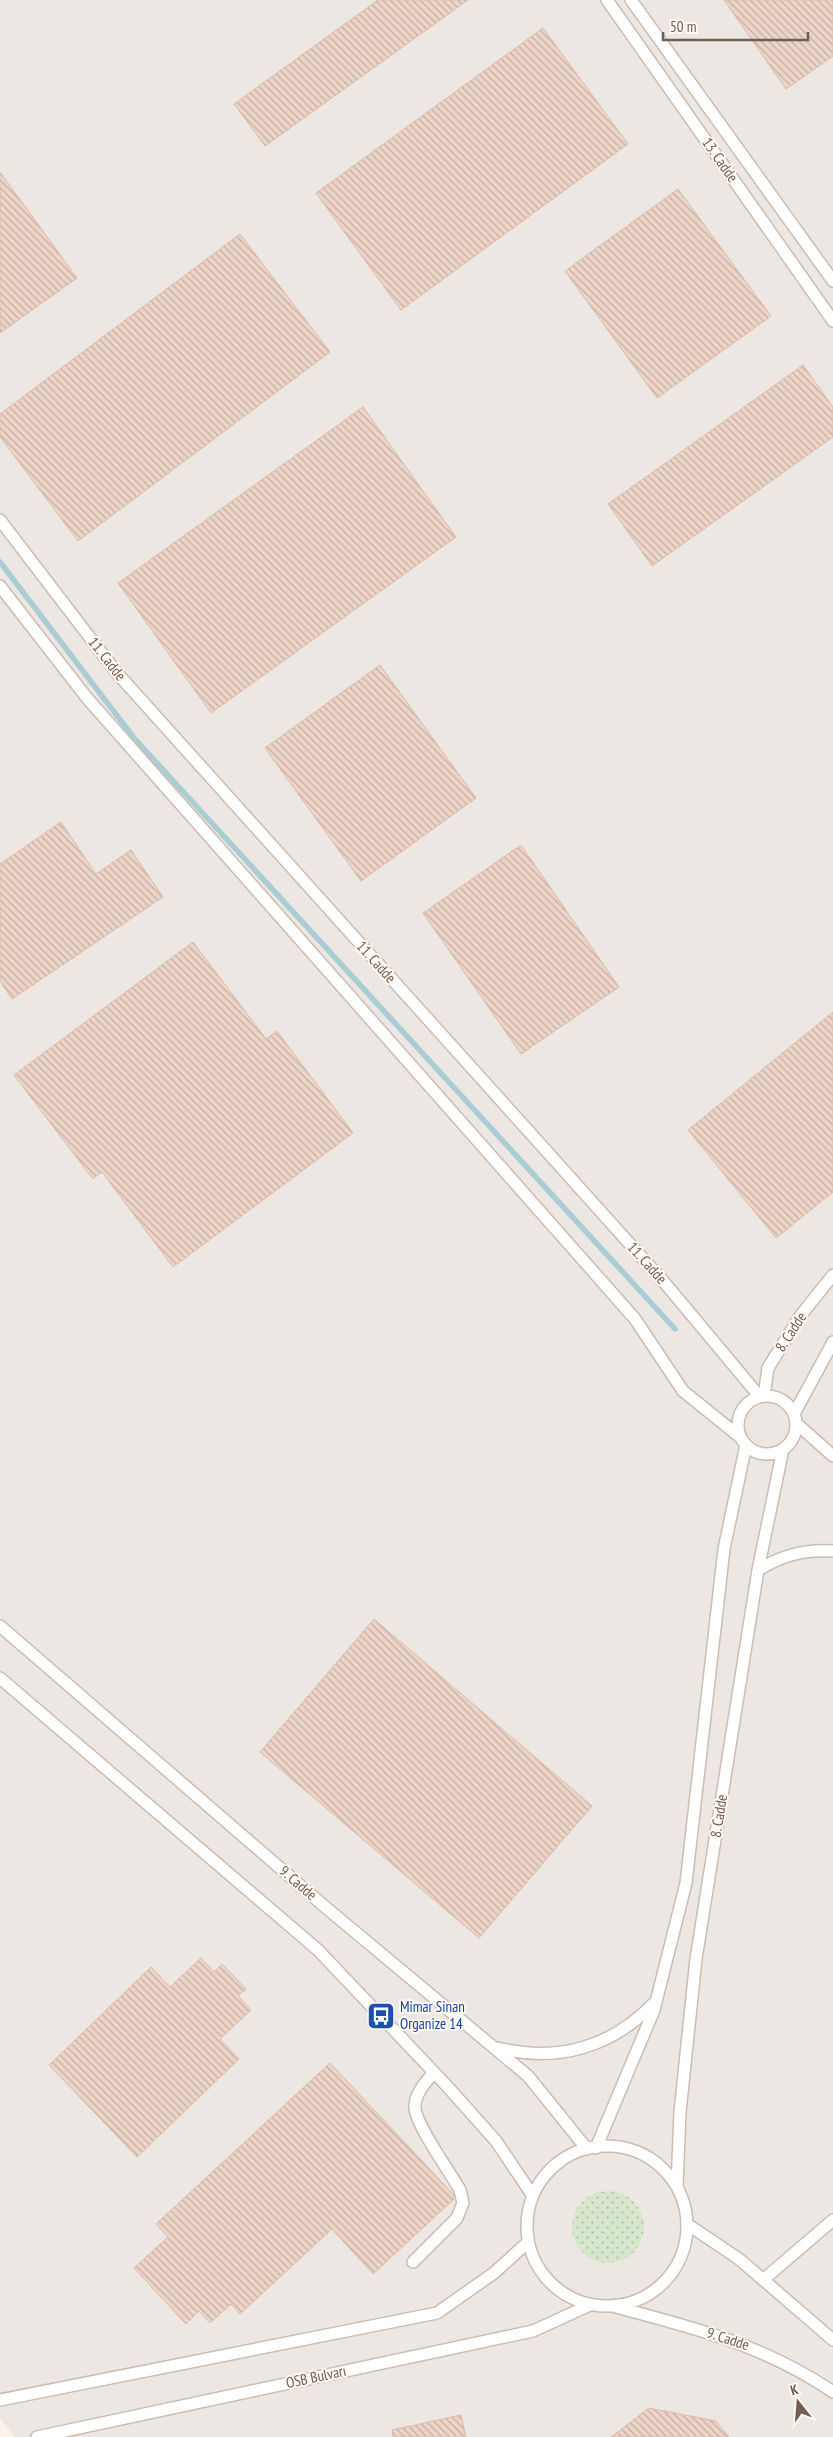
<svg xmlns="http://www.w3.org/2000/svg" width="833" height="2437" font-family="'PT Sans Narrow',sans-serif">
<defs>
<pattern id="green-dots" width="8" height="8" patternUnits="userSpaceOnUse" patternTransform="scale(1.25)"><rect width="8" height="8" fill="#d7e7cb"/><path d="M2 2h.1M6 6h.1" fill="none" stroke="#b3bea7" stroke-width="1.8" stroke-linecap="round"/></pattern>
<pattern id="building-back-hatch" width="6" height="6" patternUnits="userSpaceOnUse" patternTransform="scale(1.25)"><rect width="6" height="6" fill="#ecd4c6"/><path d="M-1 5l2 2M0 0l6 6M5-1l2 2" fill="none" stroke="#c4afa3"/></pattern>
</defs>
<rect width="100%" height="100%" fill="#faf4eb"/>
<!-- industrial -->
<path fill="#ece7e3" d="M0 0H833V2437H15L0 2418Z"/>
<!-- green -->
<path fill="url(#green-dots)" d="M572 2227a36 36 0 1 1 72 0a36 36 0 1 1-72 0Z"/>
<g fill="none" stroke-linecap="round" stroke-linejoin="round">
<!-- stream -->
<path stroke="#a9cdd2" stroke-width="5.5" d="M0 562 134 738 675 1329"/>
</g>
<!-- building -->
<path fill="url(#building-back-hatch)" stroke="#ddbba9" d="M378 0H468L265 146 234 104Z
M724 0H833V56L786 89Z
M543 28 628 144 401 310 316 193Z
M0 172 77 278 0 333Z
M678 189 771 316 657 398 565 271Z
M240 234 330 352 78 541 0 437V414Z
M803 365 833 407V437L652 566 608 504Z
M363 407 456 537 211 713 118 583Z
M380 665 476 798 361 881 265 748Z
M61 822 96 874 131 850 163 897 12 999 0 981V864Z
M521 845 619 987 521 1054 423 913Z
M193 942 266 1039 277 1031 353 1133 173 1267 102 1172 93 1179 14 1075Z
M833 1012V1192L776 1238 688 1130Z
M374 1619 592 1806 479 1938 260 1752Z
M201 1958 214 1972 222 1964 246 1989 238 1996 251 2010 220 2039 239 2059 137 2157 49 2065 151 1967 170 1987Z
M330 2063 454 2195V2199L373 2274 332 2229 240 2314 231 2304 210 2323 199 2311 186 2324 134 2268 168 2237 156 2224Z
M649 2408 716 2421 729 2437H611Z
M461 2415 466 2437H393L392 2430Z"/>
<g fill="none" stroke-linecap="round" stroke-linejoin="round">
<!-- lane casing -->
<g stroke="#ccbcb2" stroke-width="14">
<path id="lane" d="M607 0 833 321
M631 0 833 281
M0 520 117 673 664 1282 760 1397
M0 586 87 698 635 1319 683 1391 740 1437
M764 1396 768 1368 801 1315 833 1275
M738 1425a29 29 0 1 1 58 0a29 29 0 1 1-58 0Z
M794 1414 833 1342
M796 1423 833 1456
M758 1570C782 1555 805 1549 833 1551
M0 1626 324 1906 528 2076 587 2149
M0 1678 318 1950 446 2085 496 2141 533 2196
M498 2048C558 2063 612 2047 654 2003
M527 2226a80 80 0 1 1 160 0a80 80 0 1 1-160 0Z
M596 2148 654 2010 686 1883 724 1549 746 1445
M677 2187 680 2112 696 1959 758 1570 783 1449
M687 2224 739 2259 833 2340
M413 2262 457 2218 463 2203 460 2190C451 2173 413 2122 415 2105 416 2092 426 2082 434 2072
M763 2280 833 2220
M616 2307C695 2328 764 2345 833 2392
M0 2400 437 2313 494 2273 528 2242
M37 2437 533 2331 590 2305"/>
</g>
<!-- lane -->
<use href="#lane" stroke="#fff" stroke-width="11"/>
</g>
<!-- icons -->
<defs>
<g id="bus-square" transform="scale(1.4375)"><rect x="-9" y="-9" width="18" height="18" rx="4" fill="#1a4fb4" stroke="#fdf8f2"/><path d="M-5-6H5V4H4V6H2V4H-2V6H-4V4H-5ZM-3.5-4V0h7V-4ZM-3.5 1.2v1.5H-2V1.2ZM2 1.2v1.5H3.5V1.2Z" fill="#fff"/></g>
</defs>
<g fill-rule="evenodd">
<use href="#bus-square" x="381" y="2016"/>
</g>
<g text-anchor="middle" stroke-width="4" stroke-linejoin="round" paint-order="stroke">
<!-- street labels -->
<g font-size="15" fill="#735c51" stroke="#fdf8f2">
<text transform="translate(720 160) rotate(55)" y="5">13. Cadde</text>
<text transform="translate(107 659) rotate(52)" y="5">11. Cadde</text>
<text transform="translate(376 962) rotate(48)" y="5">11. Cadde</text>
<text transform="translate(647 1263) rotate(48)" y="5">11. Cadde</text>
<text transform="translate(791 1332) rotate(-57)" y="5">8. Cadde</text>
<text transform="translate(719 1816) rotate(-81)" y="5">8. Cadde</text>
<text transform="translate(298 1883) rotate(41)" y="5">9. Cadde</text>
<text transform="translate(728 2339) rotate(18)" y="5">9. Cadde</text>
<text transform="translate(316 2377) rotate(-12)" y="5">OSB Bulvarı</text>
</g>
<!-- transit labels -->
<g font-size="15" fill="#164399" stroke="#fdf8f2" text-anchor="start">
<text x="400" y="2012">Mimar Sinan<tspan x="400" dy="17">Organize 14</tspan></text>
</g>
</g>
<!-- north arrow -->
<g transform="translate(798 2402) rotate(343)" stroke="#fdf8f2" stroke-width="4" paint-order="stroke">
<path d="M0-4L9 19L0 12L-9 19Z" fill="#735c51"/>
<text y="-8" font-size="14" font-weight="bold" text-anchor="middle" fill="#735c51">K</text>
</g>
<!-- scale -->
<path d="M663 32v8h145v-8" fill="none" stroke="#735c51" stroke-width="2.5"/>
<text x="670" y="32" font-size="15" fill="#735c51" stroke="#fdf8f2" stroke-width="4" paint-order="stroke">50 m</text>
</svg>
